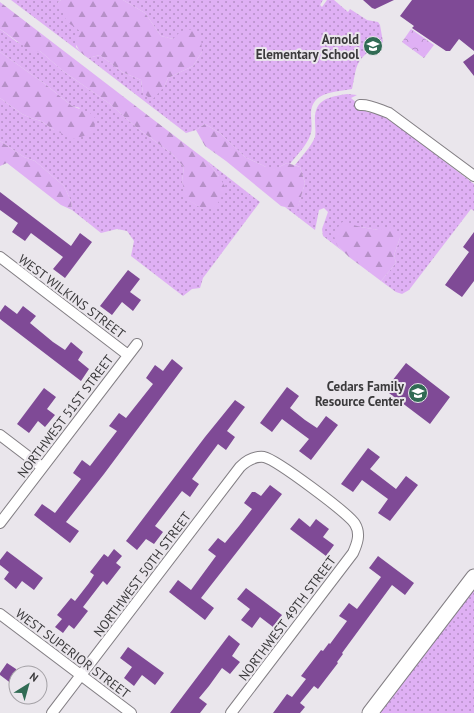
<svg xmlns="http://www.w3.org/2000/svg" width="474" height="713" font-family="'PT Sans',sans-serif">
<defs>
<pattern id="grass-dots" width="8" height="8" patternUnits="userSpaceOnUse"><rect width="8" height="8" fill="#dfb0f4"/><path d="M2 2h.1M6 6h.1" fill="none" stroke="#b690c7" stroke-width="1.8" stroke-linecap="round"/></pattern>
<pattern id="forest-firs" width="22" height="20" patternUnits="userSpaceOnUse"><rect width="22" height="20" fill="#dfb0f4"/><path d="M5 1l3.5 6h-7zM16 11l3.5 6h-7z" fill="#b690c7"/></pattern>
<pattern id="park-crowns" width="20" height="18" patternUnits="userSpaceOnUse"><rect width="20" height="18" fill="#dfb0f4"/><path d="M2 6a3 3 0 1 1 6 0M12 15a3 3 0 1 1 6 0" fill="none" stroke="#b690c7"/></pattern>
</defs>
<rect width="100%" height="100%" fill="#eae6ec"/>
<!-- grass -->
<path fill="url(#grass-dots)" d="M11 0H61L58 2 80 31 76 47 84 55Z
M123 0H323L320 5 322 7 327 0H334L348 12 350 9 367 20 378 22 380 25 383 42 380 45 375 46V47C354 61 357 67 352 89 337 92 311 91 311 114 311 121 313 129 310 136 306 146 297 155 290 164L287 163 279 167H266L245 157 220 133 205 124 196 130 186 133 88 58 100 55 122 72 141 80 143 93 164 87 168 78 193 66 202 52 173 39 161 36 145 13Z
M0 29 17 42 40 51 63 71 110 104 137 128 171 153 184 167 182 181 187 199 203 209 219 176 206 160 260 202 203 278 200 288 192 289 183 296 131 256 134 241 127 231 117 229 101 233 72 210 71 201 64 186 35 161 24 157 0 141V98L22 114 31 118 41 121 54 130 80 108 72 106 45 84 0 52Z
M347 94 357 95 351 98 367 112 376 113 393 122 474 184V211L471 209 409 290 402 294 396 292 381 281 396 263 394 255 400 238 378 230 361 227 337 245 345 253 323 236 322 229 328 212 324 208 319 210 315 230 285 207 289 208 298 206 305 183 300 167 295 165C301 157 311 147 315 137 316 132 315 126 315 121 314 99 329 97 347 94Z
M474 588V713H378Z"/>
<!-- forest -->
<path fill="url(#forest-firs)" d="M61 0H123L145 13 161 36 173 39 181 31 194 29 201 39 202 52 193 66 168 78 164 87 152 100 143 93 141 80 122 72 100 55 88 58C80 53 76 47 74 37L80 31 67 22 58 2Z
M0 2 206 160 219 176 225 187 220 200 214 208 203 209 186 199 182 181 184 167 171 153 137 128 110 104 63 71 40 51 32 52 0 29Z
M0 52 45 84 72 106 90 113 97 120 90 134 74 139 54 130 41 121 31 118 22 114 0 98Z
M205 124 220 133 245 157 266 167H279L287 163 300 167 305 183 298 207 289 208 281 206 226 161 205 146 196 130Z
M0 141 24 157 35 161 64 186 71 201 72 210 61 205 7 163 0 166Z
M342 222 361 227 378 230 393 226 400 238 394 255 396 263 381 281 349 257 337 245 333 233Z"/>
<!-- park -->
<path fill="url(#park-crowns)" d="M411 29 434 45 424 58 402 42Z"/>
<!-- building -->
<path fill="#7f4a96" d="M363 0H394L375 9 372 8Z
M412 0H474V51L459 39 450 51H446L412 28 414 26 400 16Z
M474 54V76L463 62Z
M0 192 71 246 80 233 92 242 65 278 53 269 63 257 31 233 25 241 12 232 18 223 0 210Z
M474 232V281L462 297 445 285 469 252 463 247Z
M128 270 140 279 130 292 141 300 133 311 122 302 112 315 100 306Z
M5 305 17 314 23 306 36 316 30 323 53 342 65 350 71 342 83 352 78 360 89 369 81 381 0 319V312Z
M172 359 183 368 104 474 66 522 79 531 70 543 34 515 42 504 55 513 81 479 73 473 77 467 82 460 90 466 117 431 109 426 119 413 126 418 153 384 146 378 155 365 163 371Z
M406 363 450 397 430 424 385 390Z
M287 387 299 396 290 408 305 420 317 428 326 416 338 425 311 460 299 451 309 439 282 419 272 432 260 423Z
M44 388 56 397 47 409 55 415 45 427 38 421 29 433 17 424Z
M235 400 245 407 227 431 235 437 226 450 218 444 192 479 199 484 190 497 182 491 155 526 163 532 154 544 146 539 137 550 126 541 205 437Z
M368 448 380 457 370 469 396 489 406 476 418 485 390 521 378 513 388 499 373 488 362 480 353 492 341 484Z
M270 485 282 494 201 598 214 608 205 620 169 592 178 580 191 590 216 556 208 550 218 538 225 543 239 526 252 509 244 503 252 492H255L261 496Z
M299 518 310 527 316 519 329 529 323 537 334 545 326 556 290 529Z
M114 549 122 556 116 563 121 567 107 585 103 581 83 607 88 611 74 629 69 625 63 633 55 627 62 619 57 615 71 598 75 601 89 583 94 575 90 572 104 554 108 557Z
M7 551 43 578 34 590 22 581 16 589 4 579 9 572 0 565V560Z
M378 556 414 583 405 595 392 585 342 653 343 654 337 662 338 663 318 689 314 686 300 703 305 707 300 713H273L287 694 292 697 306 679 301 676 321 650 323 651 329 643 330 644 347 621 339 616 349 603 357 609 381 577 369 568Z
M246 588 282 615 273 627 260 617 252 628 241 620 250 609 237 599Z
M229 635 240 644 232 656 240 662 230 674 222 668 209 686 199 698 207 704 200 713H170Z
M128 647 164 673 155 685 142 675 134 686 124 678 132 667 120 658Z
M7 663 16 669V687L0 675V673Z"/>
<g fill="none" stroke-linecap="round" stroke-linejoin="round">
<!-- minor casing -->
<g stroke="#837f84" stroke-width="12">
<path id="minor" d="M360 105C370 104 380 110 389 113L474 176
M0 257 128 355
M0 435 42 467
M0 523 137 344
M0 614 131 713
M52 713 240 467C246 461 254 456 264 457 277 460 348 513 355 524 361 534 357 544 353 553L231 713"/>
</g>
<!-- secondary casing -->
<g stroke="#837f84" stroke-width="17">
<path id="secondary" d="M370 713 474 577"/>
</g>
<!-- minor -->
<use href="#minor" stroke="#fff" stroke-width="10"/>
<!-- secondary -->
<use href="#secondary" stroke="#fff" stroke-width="15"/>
</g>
<!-- icons -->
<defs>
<g id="school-disc" transform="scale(1)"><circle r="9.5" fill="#316b54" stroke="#eae6ec"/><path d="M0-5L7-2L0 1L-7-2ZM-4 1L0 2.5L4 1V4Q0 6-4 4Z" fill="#fff"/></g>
</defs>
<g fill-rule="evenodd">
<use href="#school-disc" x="373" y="46"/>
<use href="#school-disc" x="418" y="393"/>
</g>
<g text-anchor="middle" stroke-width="4" stroke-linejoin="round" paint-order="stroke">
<!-- poi labels -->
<g font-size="13" font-weight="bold" fill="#3b3a3c" stroke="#eae6ec" text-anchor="end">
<text x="359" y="44">Arnold<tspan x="359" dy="15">Elementary School</tspan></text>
<text x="404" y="391">Cedars Family<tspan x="404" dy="15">Resource Center</tspan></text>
</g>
<!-- street labels -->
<g font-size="13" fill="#3b3a3c" stroke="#eae6ec">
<text transform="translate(72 296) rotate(37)" y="5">WEST WILKINS STREET</text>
<text transform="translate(65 416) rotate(-53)" y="5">NORTHWEST 51ST STREET</text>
<text transform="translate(142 574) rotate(-53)" y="5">NORTHWEST 50TH STREET</text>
<text transform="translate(287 618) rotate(-53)" y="5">NORTHWEST 49TH STREET</text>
<text transform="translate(73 653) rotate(37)" y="5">WEST SUPERIOR STREET</text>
</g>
</g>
<!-- north arrow -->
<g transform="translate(28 685) rotate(37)"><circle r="19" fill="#eae6ec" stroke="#a4a1a6"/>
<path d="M0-3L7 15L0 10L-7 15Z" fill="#316b54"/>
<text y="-6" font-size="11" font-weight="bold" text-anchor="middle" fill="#3b3a3c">N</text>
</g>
</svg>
